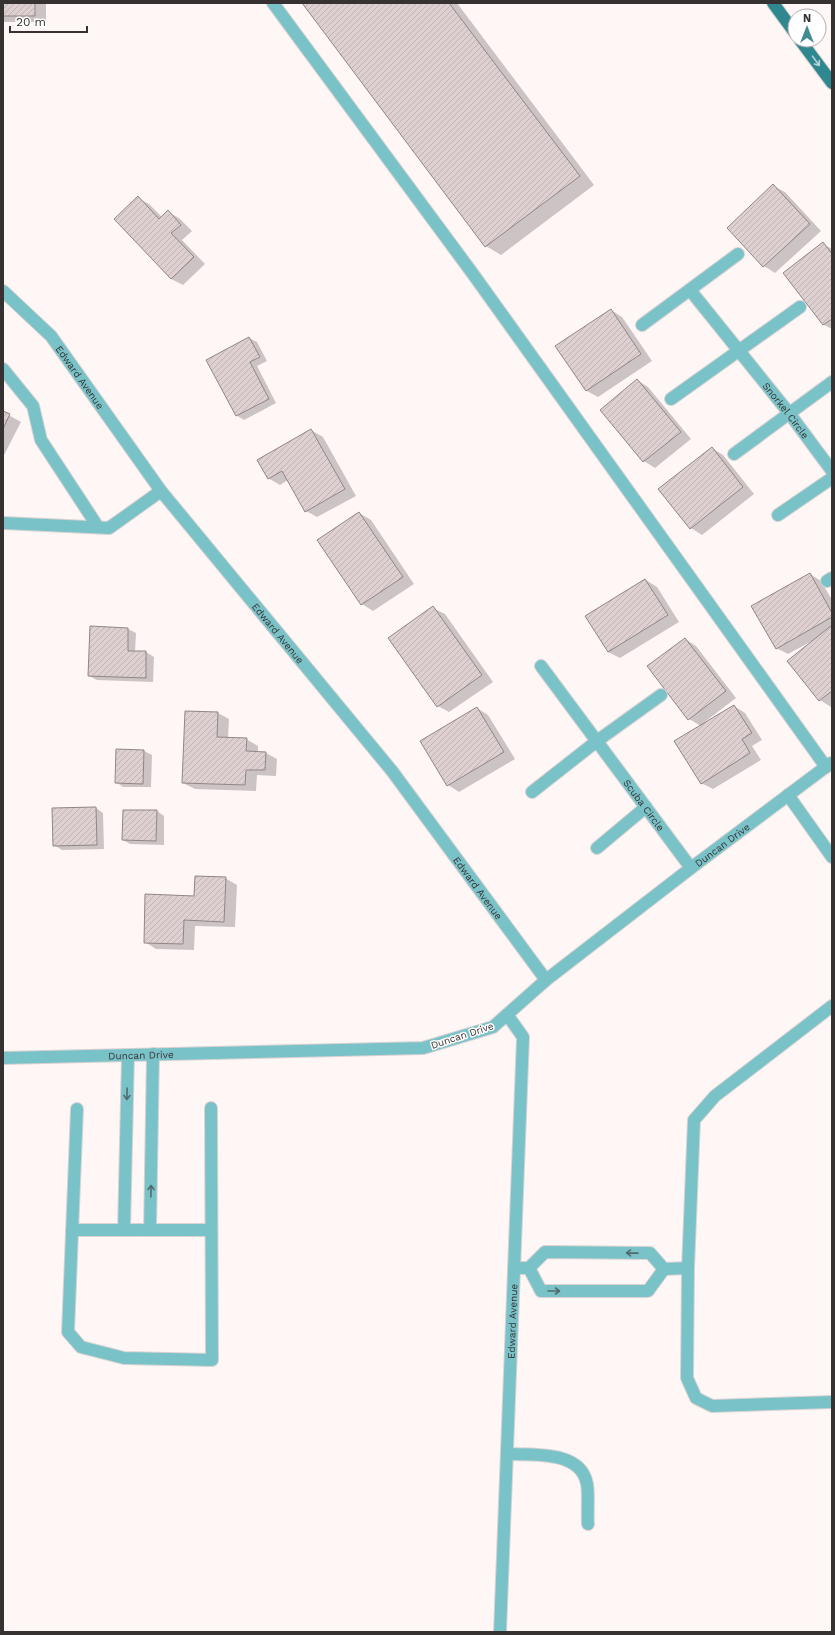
<svg xmlns="http://www.w3.org/2000/svg" width="835" height="1635" font-family="'Work Sans',sans-serif">
<defs>
<pattern id="building-hatch" width="6" height="6" patternUnits="userSpaceOnUse"><rect width="6" height="6" fill="#ded0d0"/><path d="M-1 1l2-2M0 6l6-6M5 7l2-2" fill="none" stroke="#bfb3b3"/></pattern>
</defs>
<rect width="100%" height="100%" fill="#fff6f6"/>
<!-- shadow -->
<path fill="#0003" d="M3 3H46V22H3Z
M303 3H457L594 185 501 255 486 246Z
M773 186 785 192 821 231 775 273 764 266 728 228Z
M138 198 149 204 162 217 168 212 179 218 192 231 182 240 205 264 183 285 171 279 115 219Z
M823 244 832 249V329L824 325 785 273Z
M611 310 622 317 652 361 598 397 587 391 557 347Z
M249 338 257 342 267 361 257 366 276 403 244 420 236 415Z
M637 380 648 387 691 439 655 468 644 461 601 410Z
M3 412 21 422 3 457Z
M311 430 323 437 356 496 317 517 306 511 288 480 280 485 268 478Z
M712 448 723 455 754 494 702 535 691 528Z
M359 513 371 520 414 584 373 611 362 604 319 541Z
M810 574 821 581 832 600 831 707 820 700 812 641 788 654 776 648Z
M646 580 657 587 679 622 620 658 608 652Z
M433 608 445 614 493 682 449 712 438 706Z
M91 627 128 629 136 633 135 652H146L154 657 153 682 97 680 89 676Z
M685 639 696 646 736 698 702 724V725L734 706 745 713 762 740 752 746 761 760 713 789 701 783V726L689 719Z
M477 708 488 715 515 759 459 792 448 785Z
M218 713 229 719 228 738 246 739 258 746V752L266 753 277 759 276 776 257 775 256 791 195 789 183 783Z
M144 751 152 755 151 787H123L116 782Z
M96 808 103 813 104 849 62 850 54 845Z
M157 811 164 816V845L130 844 123 840Z
M225 878 237 885 235 927 195 926 194 950 156 949 145 942 195 897Z"/>
<!-- building -->
<path fill="url(#building-hatch)" stroke="#928585" d="M3 3H35V16H3Z
M302 3H449L580 176 485 247Z
M773 184 810 224 763 267 727 228Z
M138 196 159 219 168 210 181 225 171 233 194 257 171 279 114 219Z
M823 242 832 254V319L823 325 783 273Z
M611 309 641 354 586 391 555 346Z
M249 337 260 357 250 362 269 399 236 416 206 360Z
M637 379 681 432 643 462 600 410Z
M3 411 10 414 3 429Z
M311 429 345 489 305 512 282 471 268 479 257 460Z
M712 447 743 487 690 529 658 489Z
M359 512 403 577 361 605 317 540Z
M810 573 832 613V617L776 649 751 606Z
M645 579 668 615 608 652 585 616Z
M433 606 482 675 437 707 388 638Z
M832 625V691L819 701 787 661Z
M90 626 128 628V651H146V678L88 676Z
M685 638 726 691 688 720 647 666Z
M734 705 752 733 742 739 750 753 701 784 674 741Z
M477 707 504 752 447 786 420 741Z
M185 711 218 712 217 737 247 738 246 751 266 752 265 770H246L245 785 182 783Z
M116 749 144 750 143 784 115 783Z
M96 807 97 845 53 846 52 808Z
M123 810H157L156 841 122 840Z
M195 876 226 877 224 922 184 920 183 944 144 943 145 894 194 896Z"/>
<g fill="none" stroke-linecap="round" stroke-linejoin="round">
<!-- minor casing -->
<g stroke="#dbd3d3" stroke-width="14">
<g id="minor">
<path d="M273 3 473 274 826 767"/>
<path id="s1" d="M690 290 789 413 832 471"/>
<path id="s2" d="M3 291 51 336 161 491 392 771 546 980"/>
<path d="M642 325 738 254"/>
<path d="M3 369 33 406 41 440 98 527"/>
<path d="M671 399 800 307"/>
<path d="M734 454 832 382"/>
<path d="M778 515 832 478"/>
<path d="M3 523 109 528 161 491"/>
<path d="M827 581 832 578"/>
<path id="s3" d="M541 666 691 868"/>
<path d="M532 792 597 741 661 695"/>
<path d="M788 795 832 857"/>
<path d="M597 848 646 807"/>
<path d="M832 1006 715 1096 694 1120 688 1268 687 1378 696 1398 712 1406 832 1402"/>
<path id="s4" d="M3 1058 423 1048 493 1027 546 980 691 868 831 763"/>
<path d="M77 1109 68 1332 81 1347 124 1358 212 1360 211 1108"/>
<path d="M72 1230H211"/>
<path d="M124 1230 128 1055"/>
<path d="M150 1230 153 1054"/>
<path d="M514 1268H529L545 1252 650 1253 664 1269"/>
<path d="M529 1268 541 1291H648L664 1269"/>
<path d="M664 1269 688 1268"/>
<path d="M507 1454C532 1455 581 1450 587 1484 589 1496 587 1511 588 1524"/>
<path id="s5" d="M500 1632 523 1037 508 1016"/>
</g>
</g>
<!-- major casing -->
<g stroke="#dbd3d3" stroke-width="14">
<path id="major" d="M773 3 795 33
M800 40 832 83"/>
</g>
<!-- minor -->
<use href="#minor" stroke="#79c2c8" stroke-width="12"/>
<!-- major -->
<use href="#major" stroke="#2f8890" stroke-width="12"/>
</g>
<!-- one-way arrows -->
<defs><path id="oneway-shaft" d="M-6 0H5M1.5-3L5.5 0L1.5 3" fill="none" stroke-width="1.6" stroke-linecap="round" stroke-linejoin="round"/></defs>
<use stroke="#b6d5d8" href="#oneway-shaft" transform="translate(816 61) rotate(54)"/>
<g stroke="#516c6e">
<use href="#oneway-shaft" transform="translate(127 1094) rotate(91)"/>
<use href="#oneway-shaft" transform="translate(151 1191) rotate(-89)"/>
<use href="#oneway-shaft" transform="translate(632 1253) rotate(-179)"/>
<use href="#oneway-shaft" transform="translate(554 1291)"/>
</g>
<g text-anchor="middle" stroke-width="3" stroke-linejoin="round" paint-order="stroke">
<!-- street labels -->
<g font-size="10" fill="#373232" stroke="#fff">
<text dy="4" stroke="none"><textPath href="#s2" startOffset="116">Edward Avenue</textPath></text>
<text dy="4" stroke="none"><textPath href="#s1" startOffset="154">Snorkel Circle</textPath></text>
<text dy="4" stroke="none"><textPath href="#s2" startOffset="440">Edward Avenue</textPath></text>
<text dy="4" stroke="none"><textPath href="#s3" startOffset="173">Scuba Circle</textPath></text>
<text dy="4" stroke="none"><textPath href="#s4" startOffset="786">Duncan Drive</textPath></text>
<text dy="4" stroke="none"><textPath href="#s2" startOffset="764">Edward Avenue</textPath></text>
<text transform="translate(462 1035) rotate(-18)" y="4">Duncan Drive</text>
<text dy="4" stroke="none"><textPath href="#s4" startOffset="138">Duncan Drive</textPath></text>
<text dy="4" stroke="none"><textPath href="#s5" startOffset="311">Edward Avenue</textPath></text>
</g>
</g>
<!-- border -->
<rect width="835" height="1635" fill="none" stroke="#373232" stroke-width="8"/>
<!-- north arrow -->
<g transform="translate(807 28)"><circle r="19" fill="#ffffff" stroke="#afadad"/>
<path d="M0-3L7 15L0 10L-7 15Z" fill="#448b91"/>
<text y="-6" font-size="11" font-weight="bold" text-anchor="middle" fill="#373232">N</text>
</g>
<!-- scale -->
<path d="M10 26v6h77v-6" fill="none" stroke="#373232" stroke-width="2"/>
<text x="16" y="26" font-size="12" fill="#373232" stroke="#ffffff" stroke-width="3" paint-order="stroke">20 m</text>
</svg>
